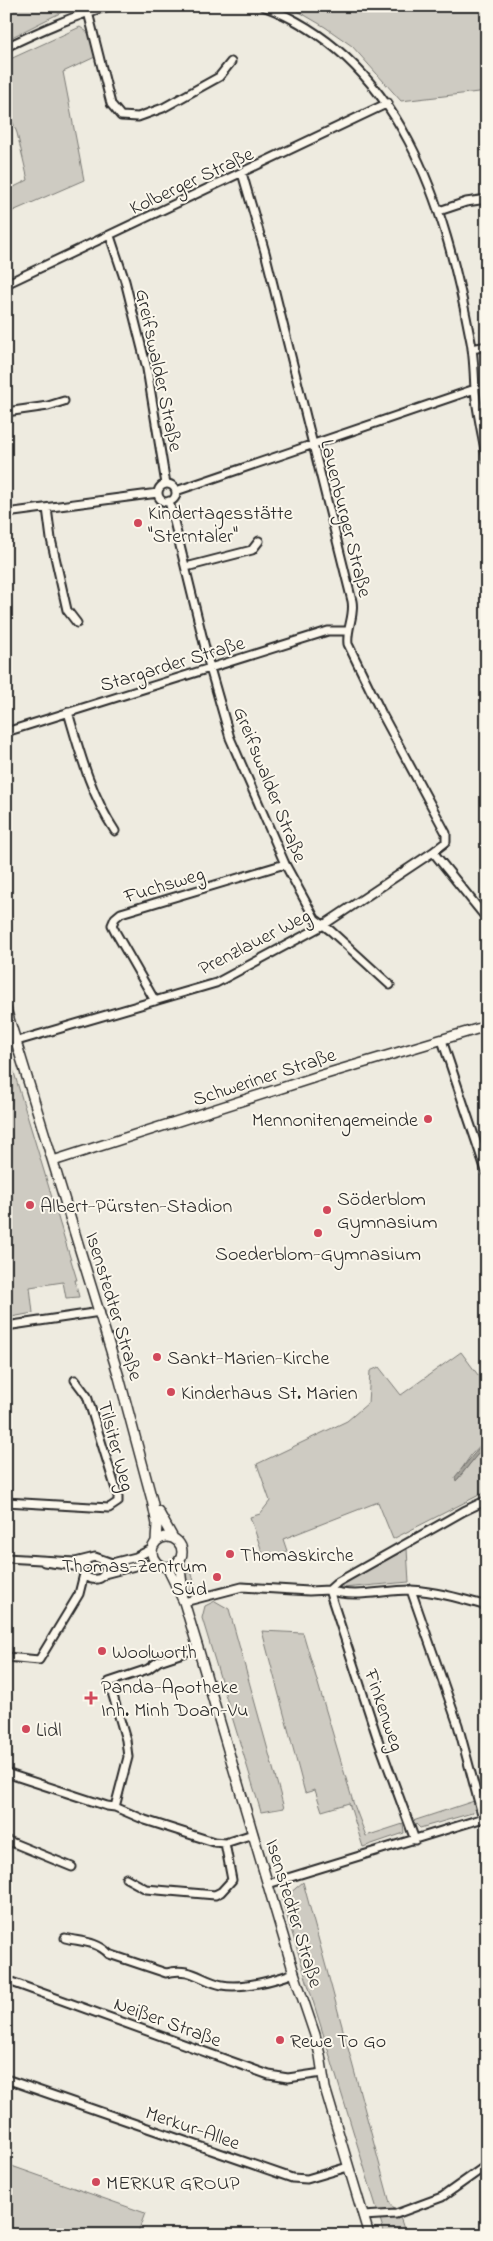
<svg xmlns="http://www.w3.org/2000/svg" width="493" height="2241" font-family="'Indie Flower',sans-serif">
<rect width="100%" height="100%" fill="#eeebe0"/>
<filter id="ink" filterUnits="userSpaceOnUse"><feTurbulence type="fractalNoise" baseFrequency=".02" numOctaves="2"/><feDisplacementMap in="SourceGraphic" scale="10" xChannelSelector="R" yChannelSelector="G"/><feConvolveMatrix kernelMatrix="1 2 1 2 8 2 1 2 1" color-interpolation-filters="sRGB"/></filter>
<g filter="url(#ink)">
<!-- green -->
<path fill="#cecbc2" stroke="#7c7b76" d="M6 6H74L6 40Z
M289 6H487V91L401 101 352 46 325 27Z
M80 27 90 34 95 57 63 72 84 180 6 214V191L28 180 17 133 6 105V61Z
M6 1046 77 1280H75L79 1297 66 1298 63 1282 30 1287 33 1313 6 1318Z
M461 1352 478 1375 487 1370V1438L471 1455 455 1479H458L477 1455 487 1449V1491L393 1539 378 1502 283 1539 287 1551 265 1560 250 1517 260 1514 270 1501 257 1464 347 1421 368 1403 370 1371 379 1367 401 1395Z
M407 1549 409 1582 343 1588V1584Z
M191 1571 198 1594C186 1592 186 1584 184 1573Z
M215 1601 229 1609 284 1808 261 1812 202 1618 205 1606Z
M262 1631 303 1633 353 1802 366 1836 403 1824 404 1833 363 1847 349 1803 322 1811 315 1790 305 1793Z
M474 1801 475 1808 472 1813 420 1828 413 1821Z
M303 1882 390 2203 401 2220 406 2235H385L282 1900Z
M6 2164 145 2213 137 2235H30L6 2226Z"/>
<!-- water -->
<path fill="#a4a29a" stroke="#74726e" d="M487 1438V1449L477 1455 456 1481 455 1477Z"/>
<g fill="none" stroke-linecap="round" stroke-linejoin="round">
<!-- minor casing -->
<g stroke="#2b2b2b" stroke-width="11">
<path id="minor" d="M263 6C401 58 445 205 470 337 474 354 474 372 475 390 477 413 483 437 487 461
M88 12 111 104 121 116 138 117 163 108 219 77 231 62
M6 47C40 31 74 15 110 6
M242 173 265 252 352 601C355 616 346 629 348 644L382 714 446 833V842L433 852 487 919
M439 211 466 202 487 199
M110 236 125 281 147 369 166 484
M6 284 388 103
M472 349 487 346
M6 412 48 406 64 401
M158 493a9 9 0 1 1 18 0a9 9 0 1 1-18 0Z
M176 491 475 389
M169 501 210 668 230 738 285 864 315 919 331 931 390 985
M47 508 51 539 67 610 77 623
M6 513 158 493
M186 567 252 550 259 541
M68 712C80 753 91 795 115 831
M6 732 328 631H348
M155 1001 116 933 112 925 115 918 121 913 285 864
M442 1040 487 1174
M17 1041 216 983 322 926 433 852
M6 1326 100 1312
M6 1502 109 1508 118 1502V1496L87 1396 75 1380
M6 1558 75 1562 95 1557 112 1563 136 1557 152 1549
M87 1560C69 1583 116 1588 103 1561
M44 1562 74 1566 83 1570
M104 1574 139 1565 157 1564
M329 1590 377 1737 415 1840
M329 1590C354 1599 383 1590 410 1590 435 1591 462 1599 487 1606
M411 1590 458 1725 483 1818
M184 1602 242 1587 309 1591 329 1590 338 1582 464 1511 487 1500
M6 1657 39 1660 79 1594 84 1574
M6 1773 107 1806 115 1807 145 1820 214 1842 225 1843 253 1834
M115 1807 128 1757 126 1740 109 1682 148 1669 159 1661 198 1648
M6 1840 72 1867
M126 1878 146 1889 215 1895 221 1892 232 1880 225 1843
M268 1884 487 1817
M65 1938C81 1942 97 1941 109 1954L166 1973C191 1966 201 1981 222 1985 241 1989 276 1980 294 1973
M6 1980 269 2075 288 2078 322 2073
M6 2079 292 2178 307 2179 348 2167
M363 2216 396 2214 442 2197 487 2165"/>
</g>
<!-- tertiary casing -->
<g stroke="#2b2b2b" stroke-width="12">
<path id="tertiary" d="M6 1009 119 1377 152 1500 157 1524 156 1541
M53 1161 319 1076 487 1026
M158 1511 173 1538
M152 1552a15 15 0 1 1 30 0a15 15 0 1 1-30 0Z
M179 1561 183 1592
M167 1567 184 1602 198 1648 294 1973 315 2035 320 2055 325 2088 369 2235"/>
</g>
<!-- minor -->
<use href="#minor" stroke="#fbf7ec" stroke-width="7"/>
<!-- tertiary -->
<use href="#tertiary" stroke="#fbf7ec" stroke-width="9"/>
</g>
</g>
<!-- markers -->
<g fill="#d1495b" stroke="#fbf7ec" stroke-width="2">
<circle cx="138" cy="523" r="5"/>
<circle cx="428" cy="1119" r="5"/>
<circle cx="30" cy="1205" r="5"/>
<circle cx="327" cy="1210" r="5"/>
<circle cx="318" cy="1233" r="5"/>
<circle cx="157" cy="1357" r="5"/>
<circle cx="171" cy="1392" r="5"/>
<circle cx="230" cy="1554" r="5"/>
<circle cx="217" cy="1577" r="5"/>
<circle cx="102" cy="1651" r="5"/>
<path d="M88.5 1690.5h5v5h5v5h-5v5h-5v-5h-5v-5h5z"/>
<circle cx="26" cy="1729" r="5"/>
<circle cx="280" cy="2040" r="5"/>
<circle cx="96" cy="2182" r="5"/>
</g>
<g text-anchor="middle" stroke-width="4" stroke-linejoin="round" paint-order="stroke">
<!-- street labels -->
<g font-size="20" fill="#2b2b2b" stroke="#fbf7ec">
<text transform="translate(191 180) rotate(-25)" y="7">Kolberger Straße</text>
<text transform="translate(160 370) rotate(78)" y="7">Greifswalder Straße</text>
<text transform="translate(347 518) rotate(76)" y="7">Lauenburger Straße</text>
<text transform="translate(172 663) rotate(-17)" y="7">Stargarder Straße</text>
<text transform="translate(271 784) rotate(68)" y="7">Greifswalder Straße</text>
<text transform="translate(164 884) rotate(-17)" y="7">Fuchsweg</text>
<text transform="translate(254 941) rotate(-27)" y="7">Prenzlauer Weg</text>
<text transform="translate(264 1076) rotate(-18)" y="7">Schweriner Straße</text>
<text transform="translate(115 1306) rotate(73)" y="7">Isenstedter Straße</text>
<text transform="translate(117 1446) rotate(75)" y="7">Tilsiter Weg</text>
<text transform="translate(385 1710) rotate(71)" y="7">Finkenweg</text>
<text transform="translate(295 1913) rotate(73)" y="7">Isenstedter Straße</text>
<text transform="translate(168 2021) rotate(20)" y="7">Neißer Straße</text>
<text transform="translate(193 2127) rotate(19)" y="7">Merkur-Allee</text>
</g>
<!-- poi labels -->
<g font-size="20" fill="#2b2b2b" stroke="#fbf7ec" text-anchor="start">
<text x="148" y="519">Kindertagesstätte<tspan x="148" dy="23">"Sterntaler"</tspan></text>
<text x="418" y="1126" text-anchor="end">Mennonitengemeinde</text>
<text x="337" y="1205">Söderblom<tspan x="337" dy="23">Gymnasium</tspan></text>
<text x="40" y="1212">Albert-Pürsten-Stadion</text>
<text x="318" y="1260" text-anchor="middle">Soederblom-Gymnasium</text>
<text x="167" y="1364">Sankt-Marien-Kirche</text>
<text x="181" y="1399">Kinderhaus St. Marien</text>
<text x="240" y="1561">Thomaskirche</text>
<text x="207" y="1572" text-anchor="end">Thomas-Zentrum<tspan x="207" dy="23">Süd</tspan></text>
<text x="112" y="1658">Woolworth</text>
<text x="101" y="1693">Panda-Apotheke<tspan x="101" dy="23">Inh. Minh Doan-Vu</tspan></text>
<text x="36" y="1736">Lidl</text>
<text x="290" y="2047">Rewe To Go</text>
<text x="106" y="2189">MERKUR GROUP</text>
</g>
</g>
<!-- margin -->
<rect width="493" height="2241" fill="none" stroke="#fbf7ec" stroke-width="25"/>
<rect x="12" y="12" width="468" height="2216" fill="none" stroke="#2b2b2b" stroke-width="2" filter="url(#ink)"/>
</svg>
